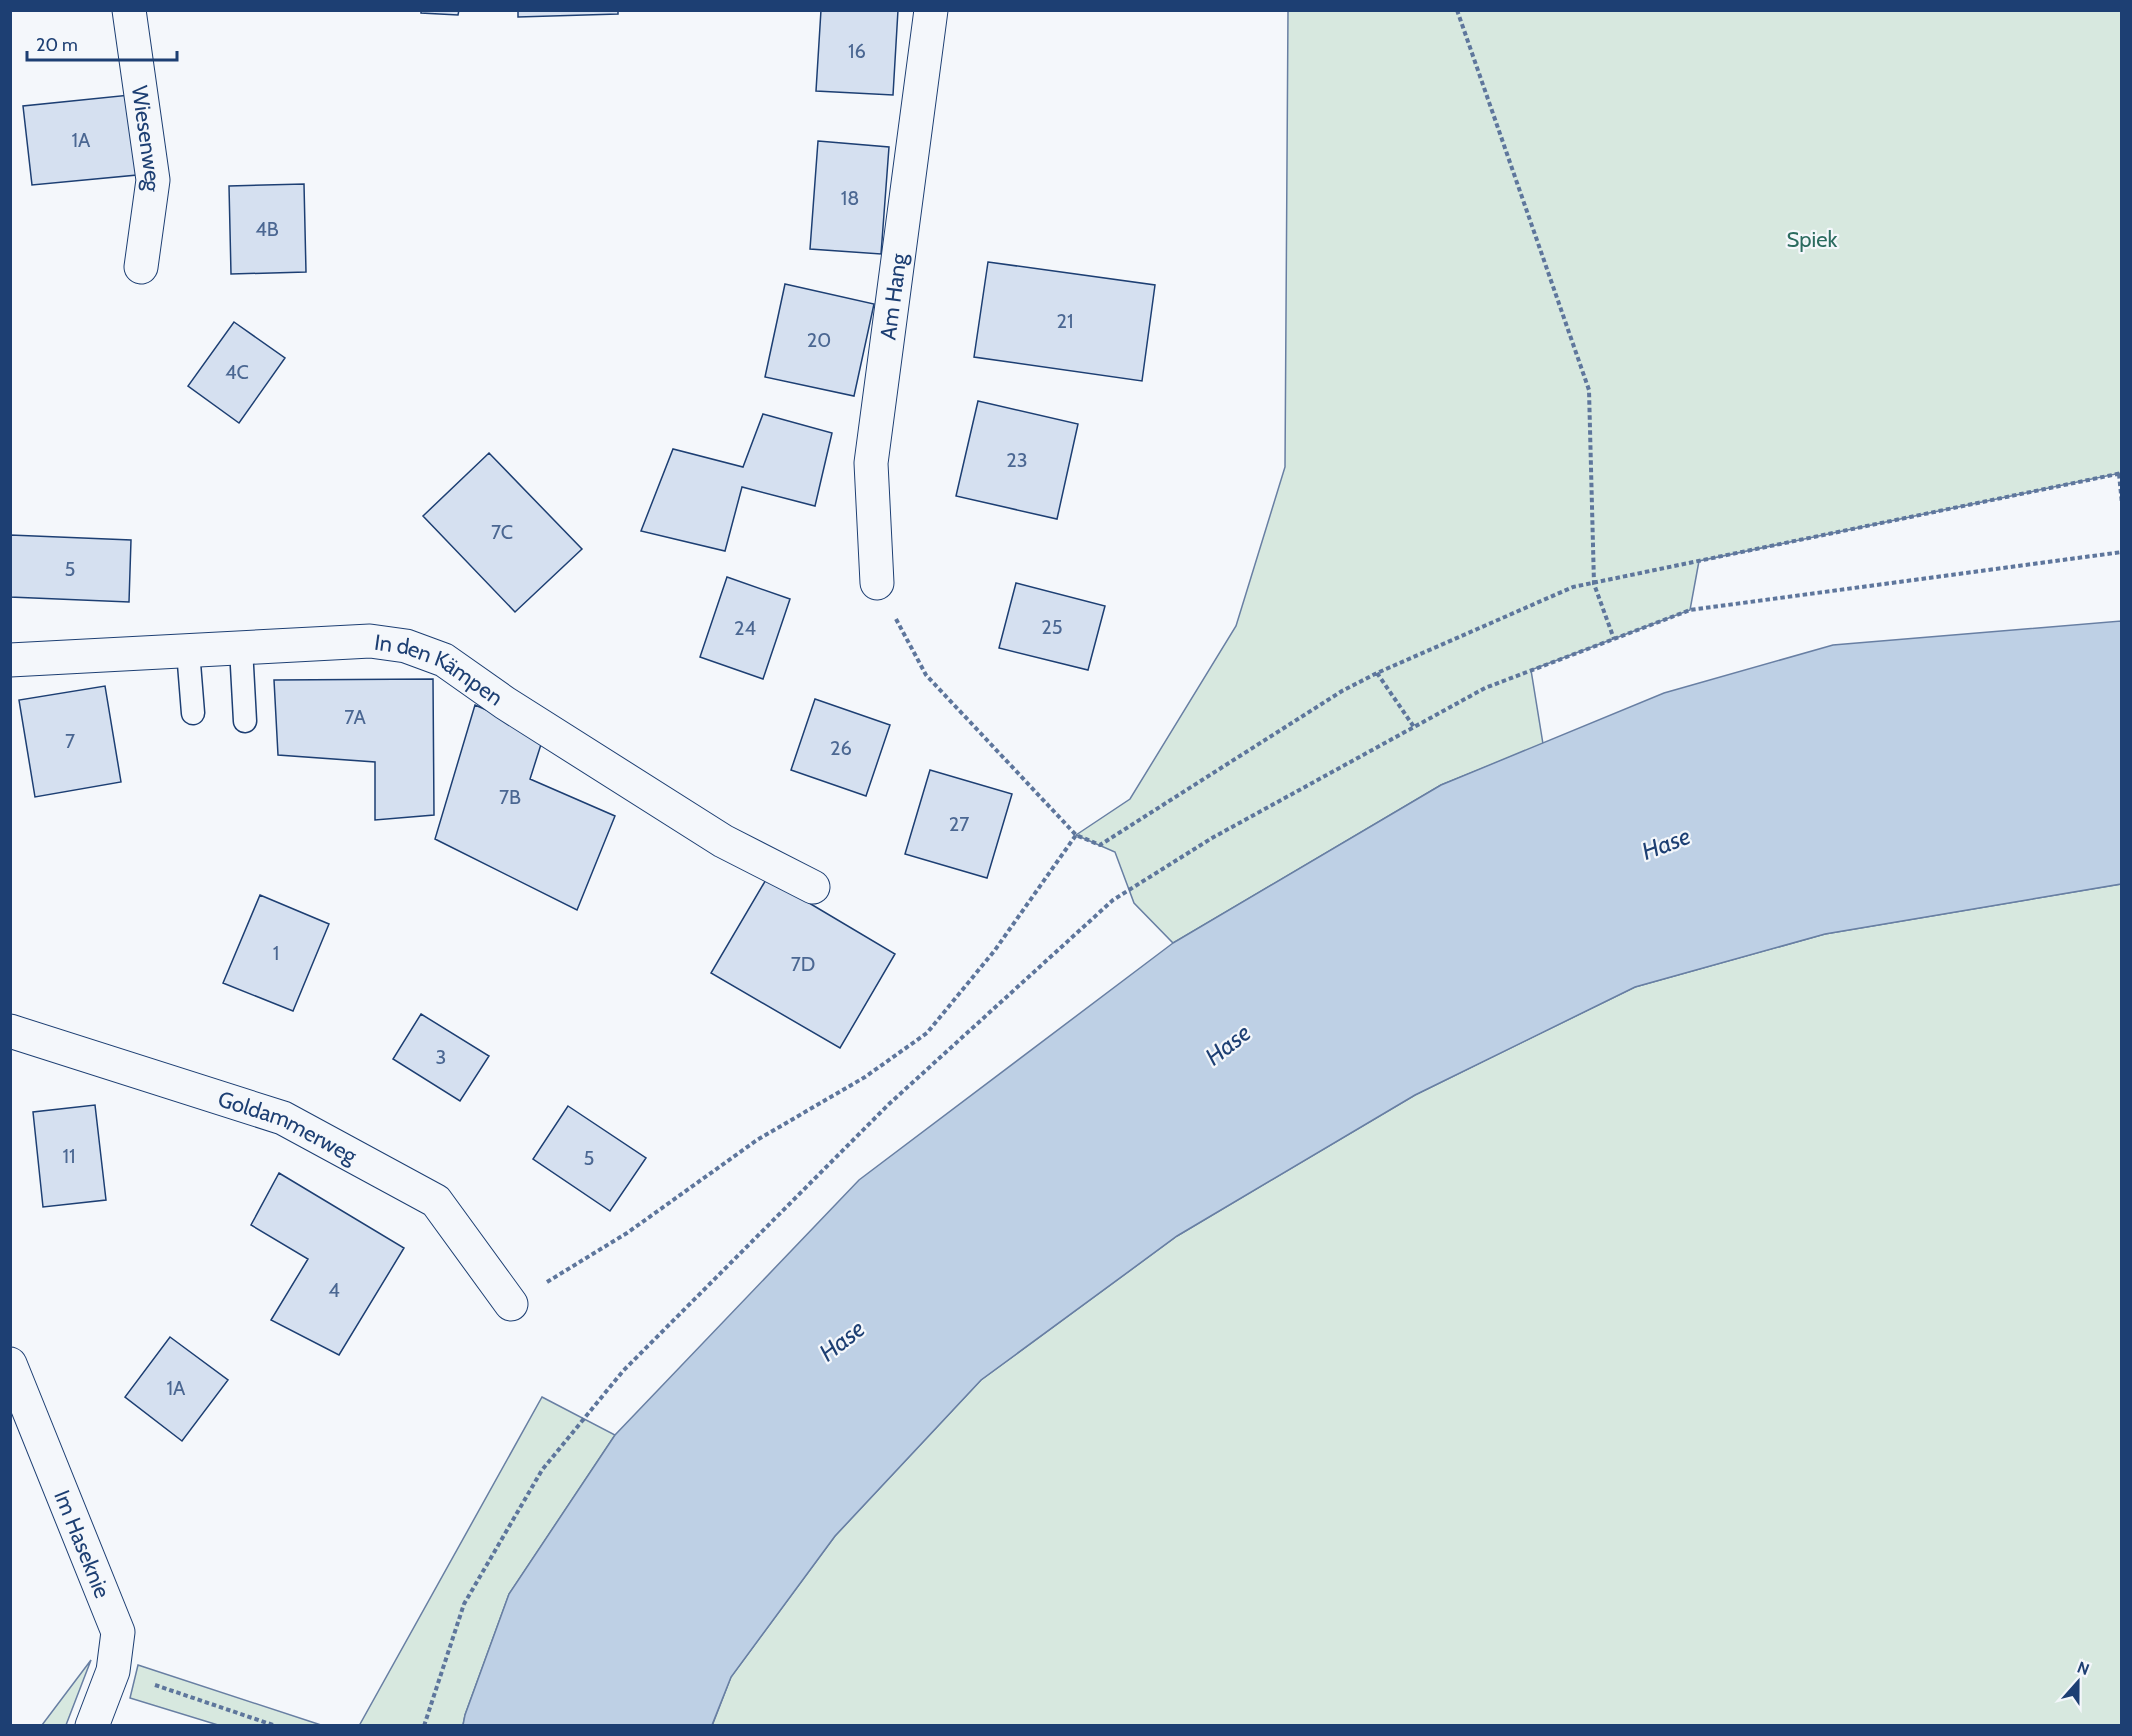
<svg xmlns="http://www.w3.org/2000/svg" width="2132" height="1736" font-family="Cabin,sans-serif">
<rect width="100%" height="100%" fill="#f4f7fb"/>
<!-- green -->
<path fill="#d7e8df" stroke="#687fa3" stroke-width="1.5" d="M1288 11H2121V473L1699 561 1690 610 1531 670 1543 744 1441 785 1173 943 1134 903 1115 852 1076 835 1130 799 1236 626 1285 467Z
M2121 884V1725L712 1726 731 1677 835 1536 981 1380 1177 1236 1415 1095 1635 987 1825 934Z
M542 1397 615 1435 509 1594 465 1715 463 1725 359 1726Z
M91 1660 66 1725H42Z
M138 1665 321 1725H218L130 1698Z"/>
<!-- water -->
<path fill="#bed0e5" stroke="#687fa3" stroke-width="1.5" d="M2121 621V884L1825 934 1635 987 1415 1095 1177 1236 981 1380 835 1536 731 1677 712 1725H463L465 1715 509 1594 615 1435 859 1180 1173 943 1441 785 1664 693 1833 645Z"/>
<!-- building -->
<path fill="#d5e0f0" stroke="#1d3f73" stroke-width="1.5" d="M421 10H459L458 15 421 13Z
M518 10H618V14L518 17Z
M821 10H898L893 95 816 91Z
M130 95 137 175 32 185 23 106Z
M818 141 889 147 881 254 810 249Z
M304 184 306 272 231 274 229 186Z
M988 262 1155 285 1142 381 974 357Z
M785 284 874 304 854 396 765 377Z
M234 322 285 358 239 423 188 386Z
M978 401 1078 424 1057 519 956 496Z
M763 414 832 433 815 506 742 487 725 551 641 531 673 449 743 467Z
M489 453 582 549 515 612 423 516Z
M10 535 131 540 129 602 10 597Z
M727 577 790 599 763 679 700 657Z
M1016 583 1105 606 1088 670 999 648Z
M433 679 434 815 375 820V762L278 755 274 680Z
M105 686 121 782 35 797 19 700Z
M815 699 890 725 866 796 791 770Z
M475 705 544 735 530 779 615 816 577 910 435 839Z
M930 770 1012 794 987 878 905 854Z
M767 878 895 954 840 1048 711 973Z
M260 895 329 924 293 1011 223 983Z
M421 1014 489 1056 460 1101 393 1059Z
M95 1105 106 1200 43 1207 33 1112Z
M568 1106 646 1158 610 1211 533 1159Z
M279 1173 404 1248 339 1355 271 1320 308 1259 251 1225Z
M170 1337 228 1380 182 1441 125 1397Z"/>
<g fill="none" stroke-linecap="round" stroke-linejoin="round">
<!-- lane casing -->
<g stroke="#1d3f73" stroke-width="25">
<path id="lane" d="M241 648 245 721
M188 651 193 713"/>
</g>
<!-- street casing -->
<g stroke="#1d3f73" stroke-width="35">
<g id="street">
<path id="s1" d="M129 10 153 180 141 267"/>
<path id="s2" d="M877 583 871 463 931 10"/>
<path id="s3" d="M10 660 370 641 406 646 444 660 505 703 723 841 813 887"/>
<path id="s4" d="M10 1031 283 1118 436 1201 511 1304"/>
<path id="s5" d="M10 1364 118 1632 113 1671 92 1726"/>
</g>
</g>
<!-- path -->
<path stroke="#5e769c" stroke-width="4" stroke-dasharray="4.5 3" stroke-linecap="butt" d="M1457 10 1589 390 1594 584 1614 639
M2119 474 2122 504
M896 619 926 675 1076 835 1100 845 1342 691 1377 673 1573 587 2122 473
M1377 673 1414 727
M547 1282 627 1233 757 1140 865 1077 927 1033 995 950 1076 835
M155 1685 276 1726
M424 1726 464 1604 542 1470 623 1371 889 1104 1113 900 1212 838 1485 688 1690 610 2122 552"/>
<!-- lane -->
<use href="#lane" stroke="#f4f7fb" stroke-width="22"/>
<!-- street -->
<use href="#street" stroke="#f4f7fb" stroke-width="33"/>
</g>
<g text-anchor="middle" stroke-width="4.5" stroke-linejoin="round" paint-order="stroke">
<!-- number labels -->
<g font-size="20" fill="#4b6792">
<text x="857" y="58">16</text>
<text x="81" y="147">1A</text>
<text x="850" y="205">18</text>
<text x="267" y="236">4B</text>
<text x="1065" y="328">21</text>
<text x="819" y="347">20</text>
<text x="237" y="379">4C</text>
<text x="1017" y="467">23</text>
<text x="502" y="539">7C</text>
<text x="70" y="576">5</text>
<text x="1052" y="634">25</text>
<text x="745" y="635">24</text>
<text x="355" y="724">7A</text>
<text x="70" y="748">7</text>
<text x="841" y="755">26</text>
<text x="510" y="804">7B</text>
<text x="959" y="831">27</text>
<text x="276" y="960">1</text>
<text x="803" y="971">7D</text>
<text x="441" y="1064">3</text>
<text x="69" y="1163">11</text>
<text x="589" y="1165">5</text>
<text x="334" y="1297">4</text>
<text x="176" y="1395">1A</text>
</g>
<!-- street labels -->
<g font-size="22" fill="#1d3f73" stroke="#f4f7fb">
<text dy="8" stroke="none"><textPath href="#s1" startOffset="130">Wiesenweg</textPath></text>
<text dy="8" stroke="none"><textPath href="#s2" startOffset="288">Am Hang</textPath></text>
<text dy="8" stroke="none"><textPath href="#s3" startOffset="436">In den Kämpen</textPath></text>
<text dy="8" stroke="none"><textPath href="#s4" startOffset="294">Goldammerweg</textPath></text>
<text dy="8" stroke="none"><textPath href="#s5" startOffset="194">Im Haseknie</textPath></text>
</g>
<!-- park labels -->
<g font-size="22" fill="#2c6c60" stroke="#f4f7fb">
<text x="1812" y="247">Spiek</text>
</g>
<!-- water labels -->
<g font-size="24" font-style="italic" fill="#1d3f73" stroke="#f4f7fb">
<text transform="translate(1666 844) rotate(-21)" y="8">Hase</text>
<text transform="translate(1228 1045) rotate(-38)" y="8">Hase</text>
<text transform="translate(842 1341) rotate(-38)" y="8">Hase</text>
</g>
</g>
<!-- border -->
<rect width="2132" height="1736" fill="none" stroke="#1d3f73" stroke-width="24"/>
<!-- north arrow -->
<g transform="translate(2078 1682) rotate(21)" stroke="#f4f7fb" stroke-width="4.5" paint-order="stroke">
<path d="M0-4.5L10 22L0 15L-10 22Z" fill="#1d3f73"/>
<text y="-9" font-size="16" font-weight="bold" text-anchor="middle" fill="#1d3f73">N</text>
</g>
<!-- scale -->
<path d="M27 51v9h150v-9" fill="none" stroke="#1d3f73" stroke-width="3"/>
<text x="36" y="51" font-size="18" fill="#1d3f73" stroke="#f4f7fb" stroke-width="4.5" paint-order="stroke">20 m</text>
</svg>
